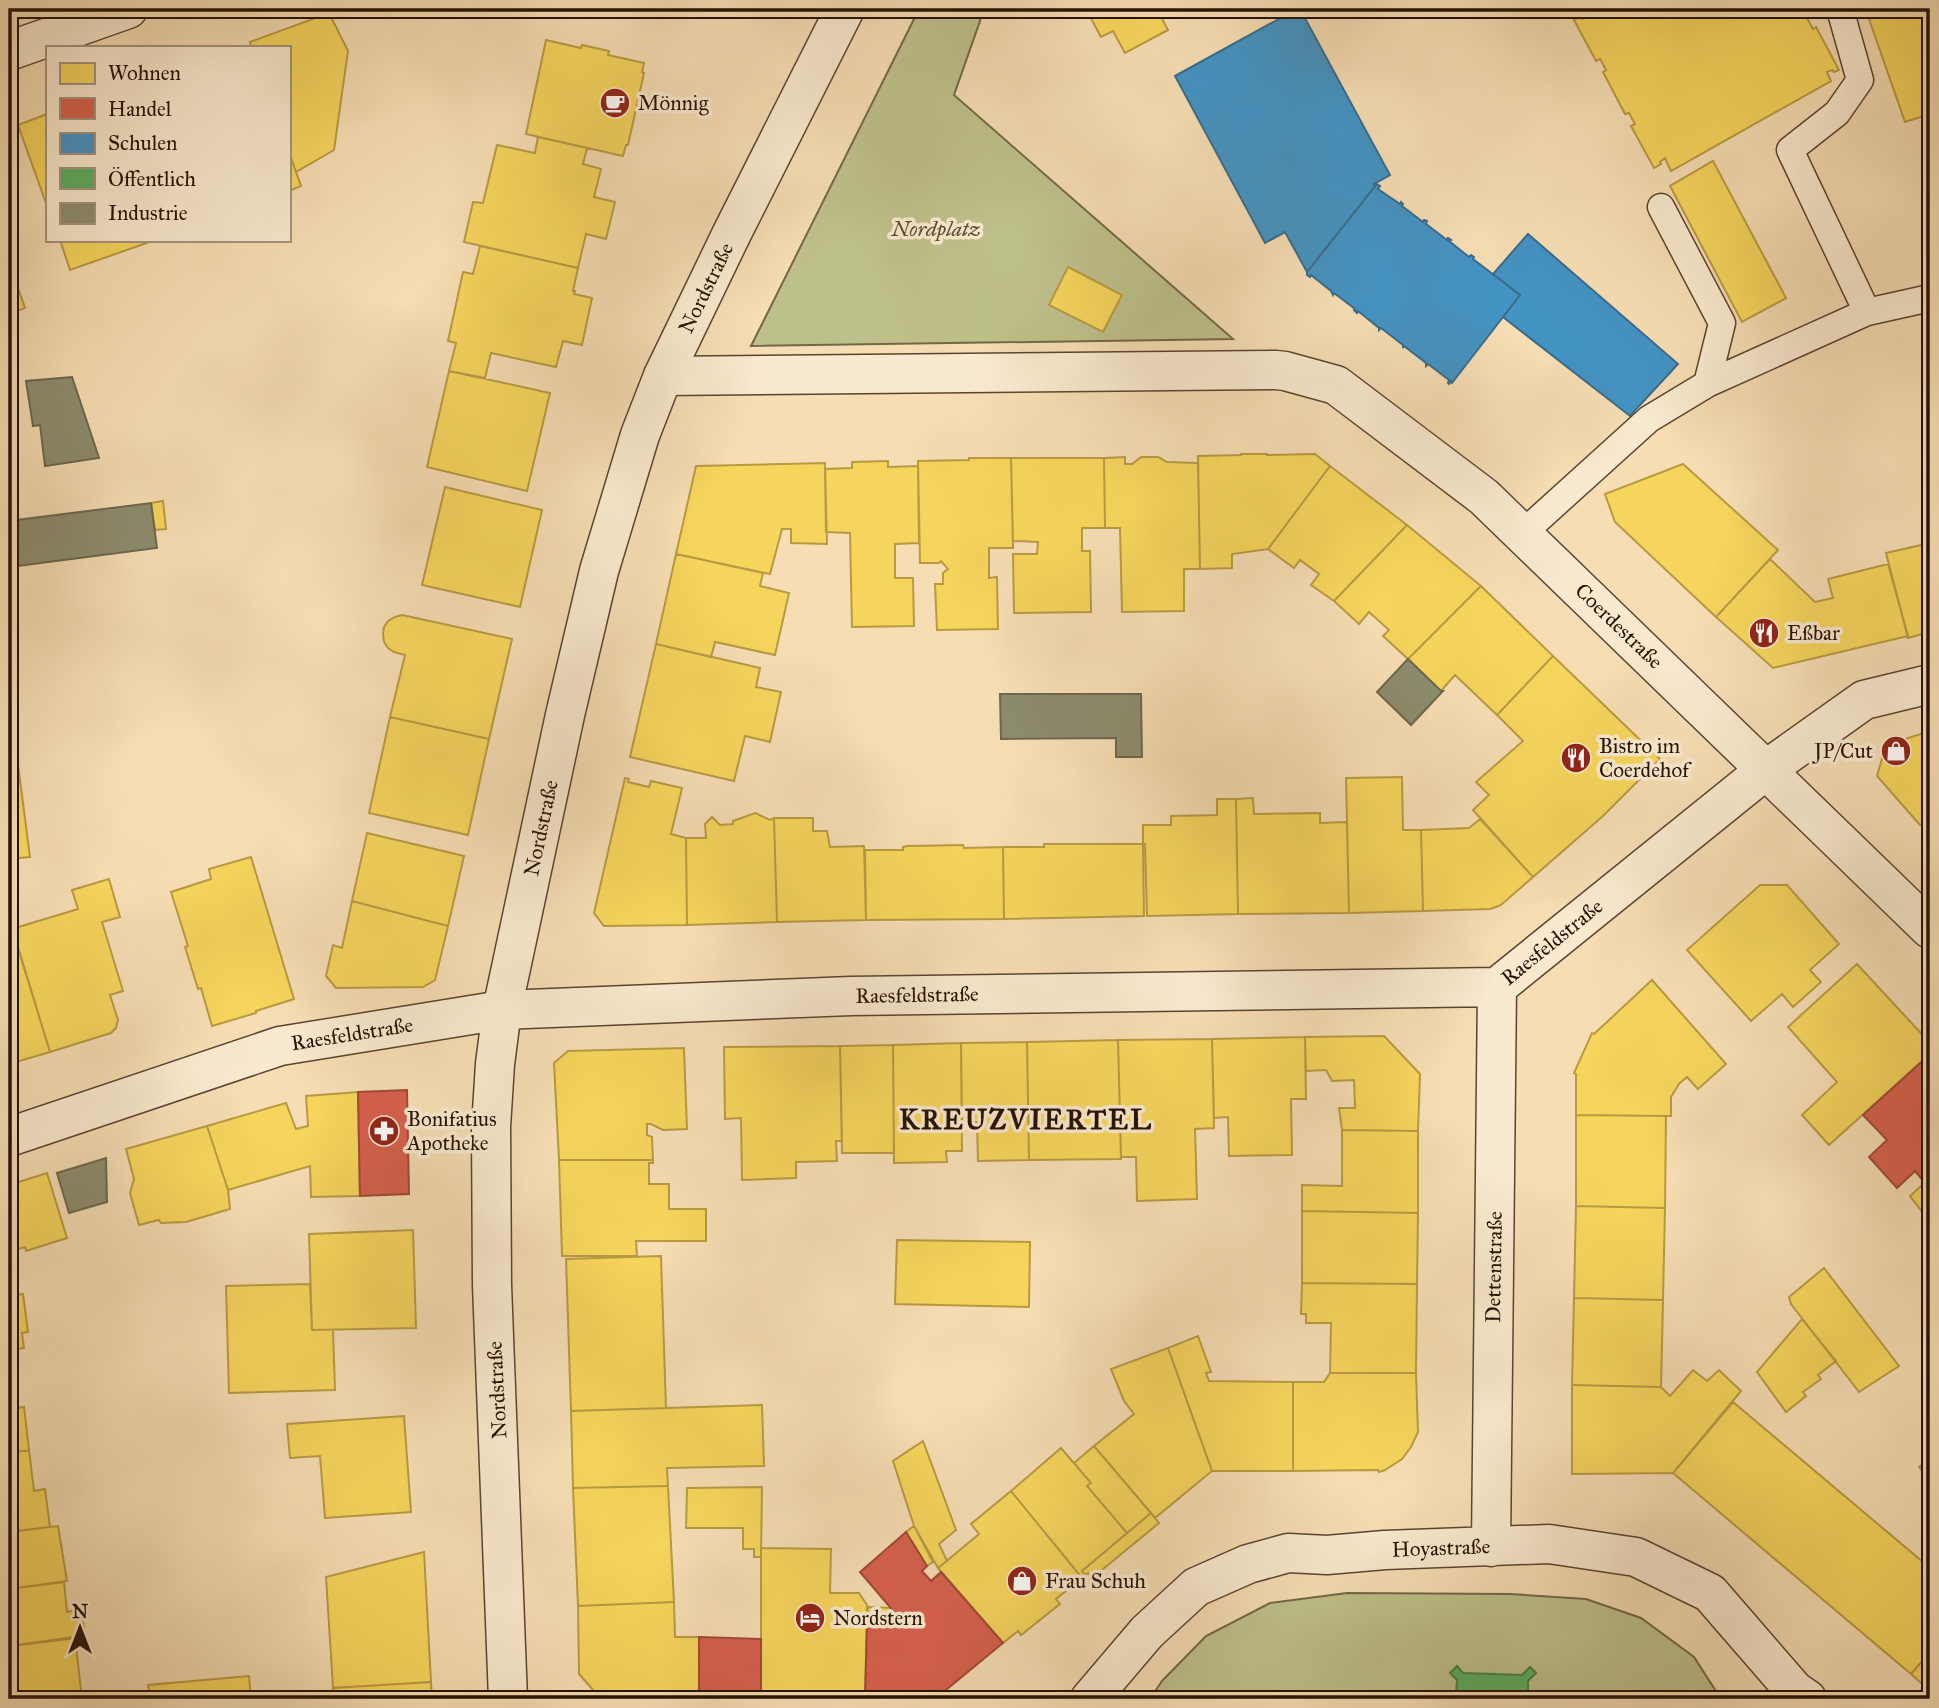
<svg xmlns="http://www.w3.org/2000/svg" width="1939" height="1708" font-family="'IM FELL Great Primer',serif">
<rect width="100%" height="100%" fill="#f6ddb4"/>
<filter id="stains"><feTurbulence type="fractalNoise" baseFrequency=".00286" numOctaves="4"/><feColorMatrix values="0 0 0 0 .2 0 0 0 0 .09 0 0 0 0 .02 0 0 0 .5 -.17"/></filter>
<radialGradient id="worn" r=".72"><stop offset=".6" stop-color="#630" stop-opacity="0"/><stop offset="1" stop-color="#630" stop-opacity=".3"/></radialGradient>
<!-- green -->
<path fill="#bec08b" stroke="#726848" stroke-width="2" d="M919 9H982L980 21 954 95 1233 339 751 346Z
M1347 1593 1510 1594 1586 1599 1641 1618 1694 1657 1721 1699H1150L1162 1681 1206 1636 1270 1603Z"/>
<!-- homes -->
<path fill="#f6d55c" stroke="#b89a42" stroke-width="2" d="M1086 9H1157L1168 30 1125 53 1113 31 1101 37Z
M1584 9H1806L1810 16 1807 18 1813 29 1816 27 1839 70 1834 72 1832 70 1827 72 1831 81 1671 171 1665 158 1660 162 1661 164 1654 168 1631 126 1635 124 1629 113 1625 114 1603 72 1606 70 1600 59 1596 61 1574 20 1581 17 1582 19 1588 16Z
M1899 9H1930V114L1905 122 1869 19Z
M329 13 348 51 334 150 296 172 289 152V47H251L250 42Z
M546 40 581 48 582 45 609 51 608 55 644 63 642 72 644 73 628 145H626L623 156 526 134Z
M47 114V206L18 125Z
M538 137 587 148 583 164 601 169 594 197 615 202 606 239 586 234 578 268 464 242 473 202 483 203 497 145 535 153Z
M289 152 301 186 289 191Z
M1713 161 1786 298 1742 322 1670 186Z
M60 240H155L70 270Z
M480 246 578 268 573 291H575L574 294 592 298 582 345 563 341 556 367 491 353 485 378 449 371 456 343 448 341 463 272 473 274Z
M9 262 25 308 9 314Z
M1068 267 1122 295 1103 332 1049 305Z
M449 371 550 393 527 491 427 467Z
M1241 454H1267V455L1315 454 1330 466 1268 549 1232 554V568L1200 569 1198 456 1241 455Z
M1125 457V464H1132L1141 457H1158L1167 462 1198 463 1200 569H1184V611L1122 612 1120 528H1105L1104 458Z
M969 458H1011L1013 548H989V578L997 577 998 629 937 630 935 584H943V573L948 569 941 561 939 563H920L918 461 969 460Z
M1011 458H1104L1105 528H1082V551H1090L1091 612 1014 613 1013 554H1037L1038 542 1013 541Z
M888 461V467L918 466 919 543 895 544V578H913L914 626 852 627 850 533 826 532 825 469 852 468V462Z
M825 463 827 544 791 543V529H782L770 574 676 554 696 466Z
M1683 464 1778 550 1716 617 1615 522 1605 494Z
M1330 466 1407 525 1334 601 1311 585 1319 574 1300 560 1294 568 1268 549Z
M445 487 542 510 520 607 422 585Z
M163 501 166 529 155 530 151 503Z
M1407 525 1481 586 1408 659 1383 636 1389 630 1369 612 1359 624 1334 601Z
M1930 543V632L1908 638 1886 553Z
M676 554 763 573 760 586 789 593 775 655 715 642 711 657 656 644Z
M1770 559 1815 602 1833 598 1828 579 1888 564 1908 636 1773 668 1716 617Z
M1481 586 1553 656 1497 715 1455 675 1441 691 1408 659Z
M402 615 512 639 489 739 390 717 405 655 394 652 388 648 384 642 383 634 384 627 388 621 395 617Z
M656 644 760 668 756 687 781 692 770 742 745 736 734 781 630 757Z
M1553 656 1660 759 1603 816 1533 877 1473 810 1489 795 1476 782 1523 741 1497 715Z
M9 699 20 780 9 781Z
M390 717 489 739 468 835 369 813Z
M1930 731V820L1920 825 1877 776 1886 745Z
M1402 777 1403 830H1421L1423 911 1349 913 1346 778Z
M625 778 629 779 628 782 649 787 651 781 682 788 671 834 686 838 687 925 604 926 594 913Z
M20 780 30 857 9 859V781Z
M1253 798 1254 814 1320 813V823L1347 822 1349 913 1238 914 1236 799Z
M1217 799H1236L1238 914 1147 916 1145 844H1143V825H1171V816L1217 815Z
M755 813 770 820 774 818 777 922 687 925 686 838H706L705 824 712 817 720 825 733 824V821Z
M774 818H813V831H827L830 847 864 846 866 920 777 922Z
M1480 819 1533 877 1501 905 1496 907 1490 909 1423 911 1421 830 1469 828Z
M367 833 464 856 448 926 352 901Z
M1044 844H1143L1144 916 1004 919 1003 847H1044Z
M963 845 964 848 1003 847 1004 919 866 920 865 850H903V847L907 846Z
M251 857 294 999 256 1011V1013L212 1026 201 988 198 989 185 947 188 946 171 892 211 879 209 869Z
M109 879 120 917 102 922 123 991 110 995 118 1020 116 1028 111 1033 50 1052 12 929 78 909 72 890Z
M1760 885H1787L1839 944 1810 970 1821 982 1793 1007 1782 994 1751 1021 1687 950Z
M352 901 448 926 435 980 423 987 336 988 326 976 333 945 342 948Z
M15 937 50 1052 9 1064V939Z
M1857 964 1930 1043V1054L1829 1145 1802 1115 1837 1082 1788 1027Z
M1652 980 1726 1064 1698 1089 1687 1077 1679 1084 1671 1097V1116L1576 1115V1074L1574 1073 1592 1033 1594 1034Z
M1384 1036 1420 1074 1418 1131 1342 1130 1339 1108H1355L1354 1080 1332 1081 1326 1070 1306 1071 1305 1037Z
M1305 1037 1306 1099H1291L1292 1155 1229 1156 1228 1117 1214 1118 1212 1039Z
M1212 1039 1214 1128 1195 1129 1197 1199 1137 1201 1136 1157H1121L1118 1040Z
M1118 1040 1121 1159 1029 1160 1027 1042Z
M1027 1042 1029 1160 978 1161 977 1122H962L961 1043Z
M961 1043 962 1151H946L947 1162 894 1163 893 1045Z
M893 1045 894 1153H842L840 1046Z
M840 1046 842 1141H836L837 1161 796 1162V1178L742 1180 741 1118 725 1119 724 1047Z
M684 1048 687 1129 663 1130 651 1124H647V1135L652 1137 653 1160H559L554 1063 568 1051Z
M358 1092 360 1196 311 1197 310 1166 228 1190 207 1126 286 1103 296 1129 308 1126 306 1096Z
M1576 1115 1666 1116 1665 1208 1576 1206Z
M207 1126 228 1190 230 1209 186 1222 161 1223 159 1220 139 1225 130 1193 134 1179 126 1149Z
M1342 1130 1418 1131V1213L1302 1211V1185L1342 1186Z
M559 1160H653V1163H649V1184H669V1209H706V1241H636L637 1256H562Z
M47 1173 67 1238 26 1251 25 1247 9 1252V1185Z
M1930 1178V1222L1910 1196Z
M1576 1206 1665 1208 1663 1300 1574 1298Z
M1302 1211 1418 1213 1417 1284 1302 1283Z
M413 1230 416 1328 312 1330 309 1234Z
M897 1240 1030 1242 1029 1307 895 1304Z
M661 1256 666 1408 571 1411 566 1259Z
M1824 1268 1899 1366 1859 1392 1791 1304 1789 1297Z
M1302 1283 1417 1284 1416 1373H1330L1331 1323H1306V1314H1301Z
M310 1284 312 1330H333L335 1390 229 1393 226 1286Z
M23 1294 28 1332 22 1333 24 1348 12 1350 15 1372H9V1296Z
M1574 1298 1663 1300 1661 1387 1572 1385Z
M1802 1319 1836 1361 1818 1375 1821 1379 1803 1392 1806 1396 1786 1412 1757 1372Z
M1198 1336 1211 1372 1206 1373 1209 1381 1293 1382V1471H1212L1168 1348Z
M1168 1348 1212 1471 1155 1518 1094 1446 1134 1414 1124 1401 1111 1369Z
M1693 1370 1707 1381 1719 1370 1741 1391 1673 1473 1572 1474V1385L1661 1387 1670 1396Z
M1330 1373H1416L1418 1432 1411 1447 1402 1459 1385 1470 1379 1472 1378 1470 1293 1471V1382H1324Z
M9 1396 10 1409 24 1407 29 1450 9 1453Z
M1733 1402 1930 1568V1652L1911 1674 1673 1473Z
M762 1405 764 1466 667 1468 668 1486 573 1488 571 1411Z
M404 1416 411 1512 325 1518 320 1456 290 1458 287 1424Z
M923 1441 956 1530 939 1544 947 1561 938 1568 914 1526 893 1461Z
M1094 1446 1151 1513 1127 1533 1087 1486 1091 1483 1074 1463Z
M1061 1448 1091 1483 1087 1486 1127 1533 1082 1571 1085 1575 1082 1578 1011 1491Z
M29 1450 34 1491 45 1489 50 1527 9 1532V1453Z
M1930 1458V1482L1919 1467Z
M668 1486 674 1602 578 1606 573 1488Z
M762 1487 761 1557H754V1549H743V1528H686L687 1488Z
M1011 1491 1082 1578 1056 1599 1060 1604 1021 1635 1018 1631 1003 1643 938 1568 979 1534 971 1524Z
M1151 1513 1159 1523 1092 1578 1088 1573 1085 1575 1082 1571Z
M58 1526 67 1581 9 1589V1532Z
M914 1526 933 1562 927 1566 906 1532Z
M761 1548 831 1549 830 1593H859L867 1605 865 1699H761Z
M424 1552 431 1682 333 1688 326 1577Z
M64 1582 67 1612 82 1609 85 1637 9 1646V1589Z
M674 1602 675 1637H699V1699H601L579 1674 578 1606Z
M868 1607 892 1608 895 1613H909V1625H867Z
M75 1637 82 1699H9V1646Z
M1930 1652V1691L1911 1674Z
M249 1676 251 1699H150L148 1685Z
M431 1682 432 1699H333V1688Z"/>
<!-- shops -->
<path fill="#d6604d" stroke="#a14837" stroke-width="2" d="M1930 1054V1178L1925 1183 1915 1171 1897 1188 1869 1157 1887 1140 1863 1115Z
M407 1090 409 1194 360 1196 358 1092Z
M906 1532 927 1566 922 1571 931 1581 941 1572 1003 1643 935 1699H865L867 1625H909V1613H895L860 1572Z
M699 1637 761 1639V1699H699Z"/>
<!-- schools -->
<path fill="#4393c3" stroke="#3a6c8a" stroke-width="2" d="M1297 9H1300L1390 175 1374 184 1375 186 1307 272 1285 232 1265 243 1175 76Z
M1377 184 1380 186 1378 189 1400 204 1401 202 1403 204 1402 206 1423 222 1424 220 1427 221 1426 224 1447 240 1448 238 1451 240 1449 241 1469 257 1471 255 1474 257 1473 259 1520 295 1452 383 1451 381 1449 384 1448 383 1449 380 1428 364 1426 366V363L1404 346 1403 348V345L1381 328 1379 330V328L1358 311 1357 313 1354 310 1355 309 1334 293 1333 295 1331 291 1311 275 1310 277 1307 275V272Z
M1528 234 1678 364 1630 416 1503 317 1520 295 1493 274Z"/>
<!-- public -->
<path fill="#5aae61" stroke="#4a7f45" stroke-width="2" d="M1457 1666 1463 1673 1522 1675 1530 1667 1536 1673 1528 1681V1699H1442L1448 1695 1456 1694 1457 1680 1450 1673Z"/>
<!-- industry -->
<path fill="#8c8c6e" stroke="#6d674e" stroke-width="2" d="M72 377 99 458 45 466 40 425 33 426 26 381Z
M151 503 157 548 9 567V521Z
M1408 659 1441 691H1443L1411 725 1377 692Z
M1000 694H1141L1142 757H1116V738L1001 739Z
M106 1158 107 1202 69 1213 57 1173Z"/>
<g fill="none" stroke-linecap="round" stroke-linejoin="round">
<!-- service casing -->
<g stroke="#5a4431" stroke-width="29">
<path id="service" d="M1840 9 1860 80 1837 113 1790 150 1867 312
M1661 207 1722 323 1707 384
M1523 533 1649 419 1707 384 1867 312 1930 298"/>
</g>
<!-- minor casing -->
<g stroke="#5a4431" stroke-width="41">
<path id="minor" d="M9 51 128 9
M663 376 1276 370 1285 371 1336 385 1484 497 1930 929
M9 1137 280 1046 502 1010 851 996 1497 987 1767 769 1864 700 1930 684
M1491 1547 1497 987
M1090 1699 1147 1632 1196 1587 1248 1564 1288 1553 1327 1555 1385 1550 1549 1544 1636 1557 1710 1593 1794 1690 1807 1699"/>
</g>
<!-- tertiary casing -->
<g stroke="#5a4431" stroke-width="41">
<path id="tertiary" d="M508 1699 492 1285 491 1127 495 1064 502 1010 565 715 599 571 640 435 663 376 732 233 845 9"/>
</g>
<!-- service -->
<use href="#service" stroke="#f9e9ce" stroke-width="26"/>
<!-- minor -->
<use href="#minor" stroke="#f9e9ce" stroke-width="38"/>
<!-- tertiary -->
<use href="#tertiary" stroke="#f9e9ce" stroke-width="38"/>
</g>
<!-- icons -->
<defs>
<g id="cafe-disc" transform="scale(1.575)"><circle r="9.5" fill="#8f2418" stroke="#f9e9ce"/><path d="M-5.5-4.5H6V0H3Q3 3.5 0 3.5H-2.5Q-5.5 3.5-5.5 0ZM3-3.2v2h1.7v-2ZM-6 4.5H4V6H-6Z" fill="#fff"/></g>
<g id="restaurant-disc" transform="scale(1.575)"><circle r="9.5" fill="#8f2418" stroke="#f9e9ce"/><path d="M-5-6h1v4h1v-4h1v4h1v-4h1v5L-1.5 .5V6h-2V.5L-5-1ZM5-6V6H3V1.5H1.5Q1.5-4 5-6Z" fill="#fff"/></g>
<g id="shop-disc" transform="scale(1.575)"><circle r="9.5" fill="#8f2418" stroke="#f9e9ce"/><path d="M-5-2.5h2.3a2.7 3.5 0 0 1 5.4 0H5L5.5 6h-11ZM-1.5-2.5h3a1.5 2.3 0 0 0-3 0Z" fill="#fff"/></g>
<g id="pharmacy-disc" transform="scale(1.575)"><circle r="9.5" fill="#8f2418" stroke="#f9e9ce"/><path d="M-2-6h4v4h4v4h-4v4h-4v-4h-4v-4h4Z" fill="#fff"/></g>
<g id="hotel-disc" transform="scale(1.575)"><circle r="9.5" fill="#8f2418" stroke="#f9e9ce"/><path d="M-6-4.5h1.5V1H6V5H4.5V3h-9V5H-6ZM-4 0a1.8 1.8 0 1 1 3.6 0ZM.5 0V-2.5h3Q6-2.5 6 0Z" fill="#fff"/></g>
</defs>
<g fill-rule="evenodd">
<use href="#cafe-disc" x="615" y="103"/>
<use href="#restaurant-disc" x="1764" y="633"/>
<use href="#shop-disc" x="1896" y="751"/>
<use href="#restaurant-disc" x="1576" y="758"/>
<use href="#pharmacy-disc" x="384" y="1131"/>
<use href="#shop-disc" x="1022" y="1581"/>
<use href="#hotel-disc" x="810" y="1618"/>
</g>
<g text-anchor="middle" stroke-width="7" stroke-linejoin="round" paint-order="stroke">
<!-- poi labels -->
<g font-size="21" fill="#261105" stroke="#f9e9ce" text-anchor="start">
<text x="638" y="110">Mönnig</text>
<text x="1787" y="640">Eßbar</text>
<text x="1599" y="753">Bistro im<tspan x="1599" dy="24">Coerdehof</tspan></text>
<text x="1873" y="758" text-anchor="end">JP/Cut</text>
<text x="407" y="1126">Bonifatius<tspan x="407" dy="24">Apotheke</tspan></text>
<text x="1045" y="1588">Frau Schuh</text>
<text x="833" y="1625">Nordstern</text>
</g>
<!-- park labels -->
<g font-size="21" font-style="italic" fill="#5b4e34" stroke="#f9e9ce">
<text x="936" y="236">Nordplatz</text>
</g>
<!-- street labels -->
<g font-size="21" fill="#261105" stroke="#f9e9ce">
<text transform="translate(706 288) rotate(-64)" y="7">Nordstraße</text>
<text transform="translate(1619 626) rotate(44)" y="7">Coerdestraße</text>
<text transform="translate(541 828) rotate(-78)" y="7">Nordstraße</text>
<text transform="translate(1552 942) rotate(-39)" y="7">Raesfeldstraße</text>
<text transform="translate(917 995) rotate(-1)" y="7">Raesfeldstraße</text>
<text transform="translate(352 1034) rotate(-9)" y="7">Raesfeldstraße</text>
<text transform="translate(1494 1267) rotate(-89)" y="7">Dettenstraße</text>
<text transform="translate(497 1390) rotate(-93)" y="7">Nordstraße</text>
<text transform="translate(1441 1548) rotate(-2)" y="7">Hoyastraße</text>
</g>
<!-- district labels -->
<g font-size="28" font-weight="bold" letter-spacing="2" fill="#261105" stroke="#f9e9ce">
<text x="1026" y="1129">KREUZVIERTEL</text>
</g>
</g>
<!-- margin -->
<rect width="1939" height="1708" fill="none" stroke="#f6ddb4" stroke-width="35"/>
<rect x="10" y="10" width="1918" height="1687" fill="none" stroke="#261105" stroke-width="3.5"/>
<rect x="18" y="18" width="1904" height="1673" fill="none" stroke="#261105" stroke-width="2"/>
<!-- legend -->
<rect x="46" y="46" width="245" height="196" fill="#f9e9ce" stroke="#a5937e" stroke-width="2"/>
<rect x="60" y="63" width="35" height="21" fill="#f6d55c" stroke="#a5937e" stroke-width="2"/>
<text x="108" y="80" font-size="21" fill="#261105">Wohnen</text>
<rect x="60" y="98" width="35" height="21" fill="#d6604d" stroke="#a5937e" stroke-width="2"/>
<text x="108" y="116" font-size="21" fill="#261105">Handel</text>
<rect x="60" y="133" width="35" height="21" fill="#4393c3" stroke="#a5937e" stroke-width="2"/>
<text x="108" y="150" font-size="21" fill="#261105">Schulen</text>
<rect x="60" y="168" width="35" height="21" fill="#5aae61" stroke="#a5937e" stroke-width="2"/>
<text x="108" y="186" font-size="21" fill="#261105">Öffentlich</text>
<rect x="60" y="203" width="35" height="21" fill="#8c8c6e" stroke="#a5937e" stroke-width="2"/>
<text x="108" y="220" font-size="21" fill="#261105">Industrie</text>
<!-- north arrow -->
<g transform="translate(80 1628)" stroke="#f9e9ce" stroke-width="5" paint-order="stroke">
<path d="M0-5L12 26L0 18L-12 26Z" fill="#261105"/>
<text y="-10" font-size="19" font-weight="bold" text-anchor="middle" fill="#261105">N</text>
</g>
<rect width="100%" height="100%" filter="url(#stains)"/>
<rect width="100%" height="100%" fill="url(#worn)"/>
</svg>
